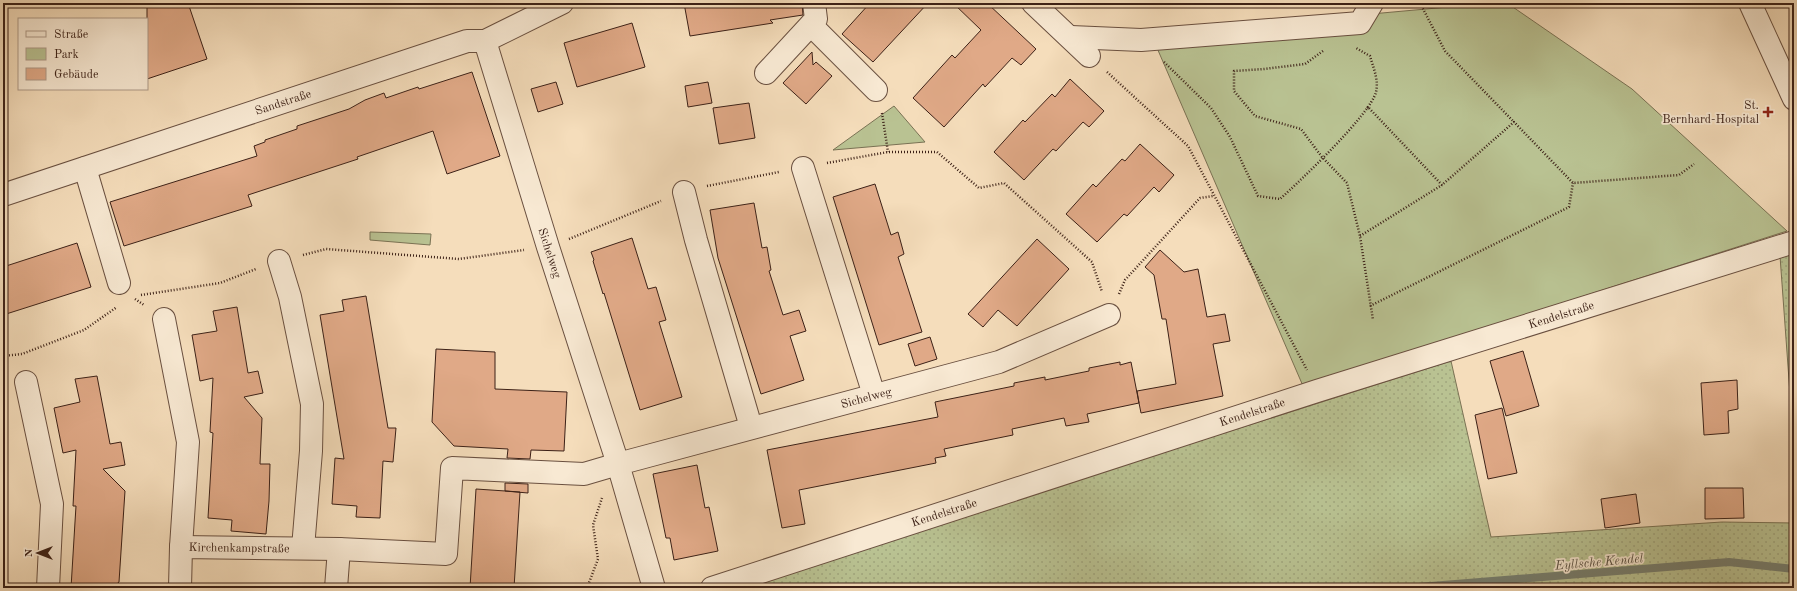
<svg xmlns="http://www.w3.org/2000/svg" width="1797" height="591" font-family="'Old Standard TT',serif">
<defs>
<pattern id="grass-dots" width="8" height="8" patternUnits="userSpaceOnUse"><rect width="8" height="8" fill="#b9c292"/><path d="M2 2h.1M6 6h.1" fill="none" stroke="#a0a67d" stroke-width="1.8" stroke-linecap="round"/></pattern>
</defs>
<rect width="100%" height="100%" fill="#f5ddbb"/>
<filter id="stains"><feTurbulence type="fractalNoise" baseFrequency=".005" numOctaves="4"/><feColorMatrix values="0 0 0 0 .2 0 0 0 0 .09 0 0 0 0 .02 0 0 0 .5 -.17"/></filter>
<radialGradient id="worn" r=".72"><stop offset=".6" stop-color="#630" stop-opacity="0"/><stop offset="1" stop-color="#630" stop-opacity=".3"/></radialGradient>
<!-- grass -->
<path fill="url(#grass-dots)" stroke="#7a7254" d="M1794 252V449L1780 256Z
M1451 361 1491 537 1722 522 1794 523V588H735Z"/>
<!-- green -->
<path fill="#b9c292" stroke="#7a7254" d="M1492 3H1507L1632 89 1787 231 1303 386 1151 34Z
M894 106 925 142 833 150Z
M370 232 431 234 430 245 370 240Z"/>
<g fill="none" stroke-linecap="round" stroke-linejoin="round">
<!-- stream -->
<path stroke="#767f70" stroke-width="8" d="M1406 588 1729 562 1794 569"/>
</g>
<!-- building -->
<path fill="#e0a987" stroke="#3c2117" d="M160 3H188L207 59 147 79V7Z
M684 3H802L803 15 770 20 773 23 690 36Z
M870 3H928L873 62 842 34Z
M953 3H987L1036 49 1021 65 1012 58 985 87 983 84 944 127 913 98 952 55 955 58 981 30Z
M632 23 645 67 577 87 564 43Z
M812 52 813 65 816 62 832 76 806 104 783 83Z
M472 72 500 156 447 174 433 131 357 157 358 159 248 195 252 206 124 246 110 202 257 156 254 146 265 142V140L297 129V126L349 109 365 100 384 93 386 98 418 87 419 89Z
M1070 79 1104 111 1089 127 1083 122 1056 151 1053 149 1024 180 994 152 1023 120 1025 122 1052 94 1055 97Z
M556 82 563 104 538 112 531 89Z
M708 82 712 103 688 107 685 86Z
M749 103 755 138 719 144 713 108Z
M1140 144 1174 175 1159 192 1154 187 1127 216 1124 214 1097 242 1066 214 1093 184 1096 187 1122 159 1125 161Z
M875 184 891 235 898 232 904 254 898 257 922 332 879 345 833 197Z
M754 203 762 248 767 247 771 270 769 271 783 315 799 310 806 331 790 336 804 380 761 394 718 258 710 210Z
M632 238 648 289 656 287 666 320 659 322 682 397 640 410 604 293 603 294 593 261 594 260 591 252Z
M1037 239 1069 269 1017 326 998 310 983 327 968 314Z
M77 243 91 287 3 315V267Z
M1160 250 1184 272 1198 269 1207 317 1225 314 1230 341 1213 344 1223 396 1141 413 1139 403 1087 414 1089 422 1066 426 1064 418 1012 429 1013 435 944 449 946 456 935 458 936 463 799 490 805 524 782 528 767 450 938 417 935 402 1014 386V383L1045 377V380L1089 371V368L1120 362V365L1131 362 1139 403 1137 391 1176 384 1166 319H1162L1154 275 1145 267Z
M366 296 388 428H396L393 462 383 461 380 518 356 517 357 506 332 504 335 458 344 459 320 315 344 311 342 300Z
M237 307 248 373 258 371 263 393 244 397 262 418 260 464H270L269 501 266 534 231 531 232 520 208 518 213 433 210 432 213 378 200 381 192 335 217 331 213 311Z
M930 337 937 359 915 366 908 344Z
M436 349 495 352V389L567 392 564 451 531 450 530 459 507 458 508 449 454 446 432 422Z
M1523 351 1539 406 1506 416 1490 361Z
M97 376 110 444 121 442 125 465 103 469 125 491 119 582 112 588H71L75 522 76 506H73L76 450 63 453 54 408 80 402 75 379Z
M1737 380 1738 409 1728 411 1729 433 1704 435 1701 383Z
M1502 408 1517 473 1488 479 1475 415Z
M697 465 705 508 709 507 718 551 674 560 670 538H666L653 474Z
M505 483 528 484V493L505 491Z
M1705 488H1743L1744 518 1705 519Z
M476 489 520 492 514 588H470Z
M1636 494 1640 523 1605 528 1601 499Z"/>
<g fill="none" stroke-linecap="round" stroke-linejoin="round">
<!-- minor casing -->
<g stroke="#6a5040" stroke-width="24">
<g id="minor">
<path d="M1033 3 1089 56"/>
<path d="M1750 3 1794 99"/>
<path d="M811 25 876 90"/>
<path d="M1071 37 1141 40 1360 23 1372 3"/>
<path d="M766 73 816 19 814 3"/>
<path d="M85 168 119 283"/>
<path d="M803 168 874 395"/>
<path d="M684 192 696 240 751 427"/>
<path id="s1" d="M3 195 467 41H485L562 3"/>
<path d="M279 261 290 297 312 404 311 451 303 548"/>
<path d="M164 319 188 442 181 547"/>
<path d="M26 382 52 504 48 588"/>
<path id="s2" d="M180 588 181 547 339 549 446 554 452 468 584 474 618 464 548 247 485 41"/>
<path d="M336 588 339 549"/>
<path id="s3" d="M654 588 618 464 999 362 1109 315"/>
<path id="s4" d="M712 588 1317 391 1794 242"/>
</g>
</g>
<!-- path -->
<path stroke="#3c2117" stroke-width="2.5" stroke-dasharray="1 2" stroke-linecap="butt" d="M1420 3 1445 51 1514 122
M1323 51 1305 64 1264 69 1234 71V91L1255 116 1301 129 1322 157 1347 183 1360 236 1373 320
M1164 62 1211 108 1230 137 1258 196 1280 199C1300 181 1370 115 1376 92 1379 80 1373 67 1370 56L1356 48
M1107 72 1188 146 1307 370
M1367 108 1368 107 1442 185 1514 122 1573 183 1679 175 1694 164
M882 113 888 152
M827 163 888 152H937L979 188 1004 183 1092 262 1102 292
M707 186 779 172
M1360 236 1442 185
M569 239 661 201
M303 255 326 249 459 259 524 250
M1119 294 1125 280 1200 198 1213 196
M141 295 220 283 256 269
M135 299 144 305
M1370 306 1569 207 1573 183
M3 356 22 354 84 330 117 307
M587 588 598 559 593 525 602 498"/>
<!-- minor -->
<use href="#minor" stroke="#f8e9d3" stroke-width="22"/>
</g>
<!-- markers -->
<path fill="#8f2418" stroke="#f8e9d3" stroke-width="1.5" d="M1766 106h4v4h4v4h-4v4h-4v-4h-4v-4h4z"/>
<g text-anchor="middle" stroke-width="3.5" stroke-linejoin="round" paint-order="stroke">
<!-- street labels -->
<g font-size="12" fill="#3c2117" stroke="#f8e9d3">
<text dy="4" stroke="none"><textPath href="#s1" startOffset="295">Sandstraße</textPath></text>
<text transform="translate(550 253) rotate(72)" y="4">Sichelweg</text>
<text dy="4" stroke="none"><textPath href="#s4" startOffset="892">Kendelstraße</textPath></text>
<text dy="4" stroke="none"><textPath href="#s3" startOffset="386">Sichelweg</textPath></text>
<text dy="4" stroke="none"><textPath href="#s4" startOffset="568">Kendelstraße</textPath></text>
<text dy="4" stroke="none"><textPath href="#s4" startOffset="244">Kendelstraße</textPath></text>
<text dy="4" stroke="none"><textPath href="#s2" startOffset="99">Kirchenkampstraße</textPath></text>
</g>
<!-- poi labels -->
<g font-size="12" fill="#3c2117" stroke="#f8e9d3" text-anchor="end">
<text x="1759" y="109">St.<tspan x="1759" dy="14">Bernhard-Hospital</tspan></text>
</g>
<!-- water labels -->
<g font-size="13" font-style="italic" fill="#595043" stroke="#f8e9d3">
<text transform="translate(1599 561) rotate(-5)" y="5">Eyllsche Kendel</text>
</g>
</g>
<!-- margin -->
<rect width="1797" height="591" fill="none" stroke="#f5ddbb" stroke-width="16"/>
<rect x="4" y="4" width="1789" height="583" fill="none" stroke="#3c2117" stroke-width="2"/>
<rect x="8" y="8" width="1781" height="575" fill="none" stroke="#3c2117"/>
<!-- legend -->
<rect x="18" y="18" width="130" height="72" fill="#f8e9d3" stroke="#ad9988"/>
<rect x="26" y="31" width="20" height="6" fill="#f8e9d3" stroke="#ad9988"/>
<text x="54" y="38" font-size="12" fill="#3c2117">Straße</text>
<rect x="26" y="48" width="20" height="12" fill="#b9c292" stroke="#ad9988"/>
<text x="54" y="58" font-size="12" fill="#3c2117">Park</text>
<rect x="26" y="68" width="20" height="12" fill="#e0a987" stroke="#ad9988"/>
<text x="54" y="78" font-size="12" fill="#3c2117">Gebäude</text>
<!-- north arrow -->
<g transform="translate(38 553) rotate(270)" stroke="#f8e9d3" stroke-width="3" paint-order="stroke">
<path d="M0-3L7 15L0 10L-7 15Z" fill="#3c2117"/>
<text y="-6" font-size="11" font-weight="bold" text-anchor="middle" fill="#3c2117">N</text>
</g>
<rect width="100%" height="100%" filter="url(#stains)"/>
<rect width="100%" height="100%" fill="url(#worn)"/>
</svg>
